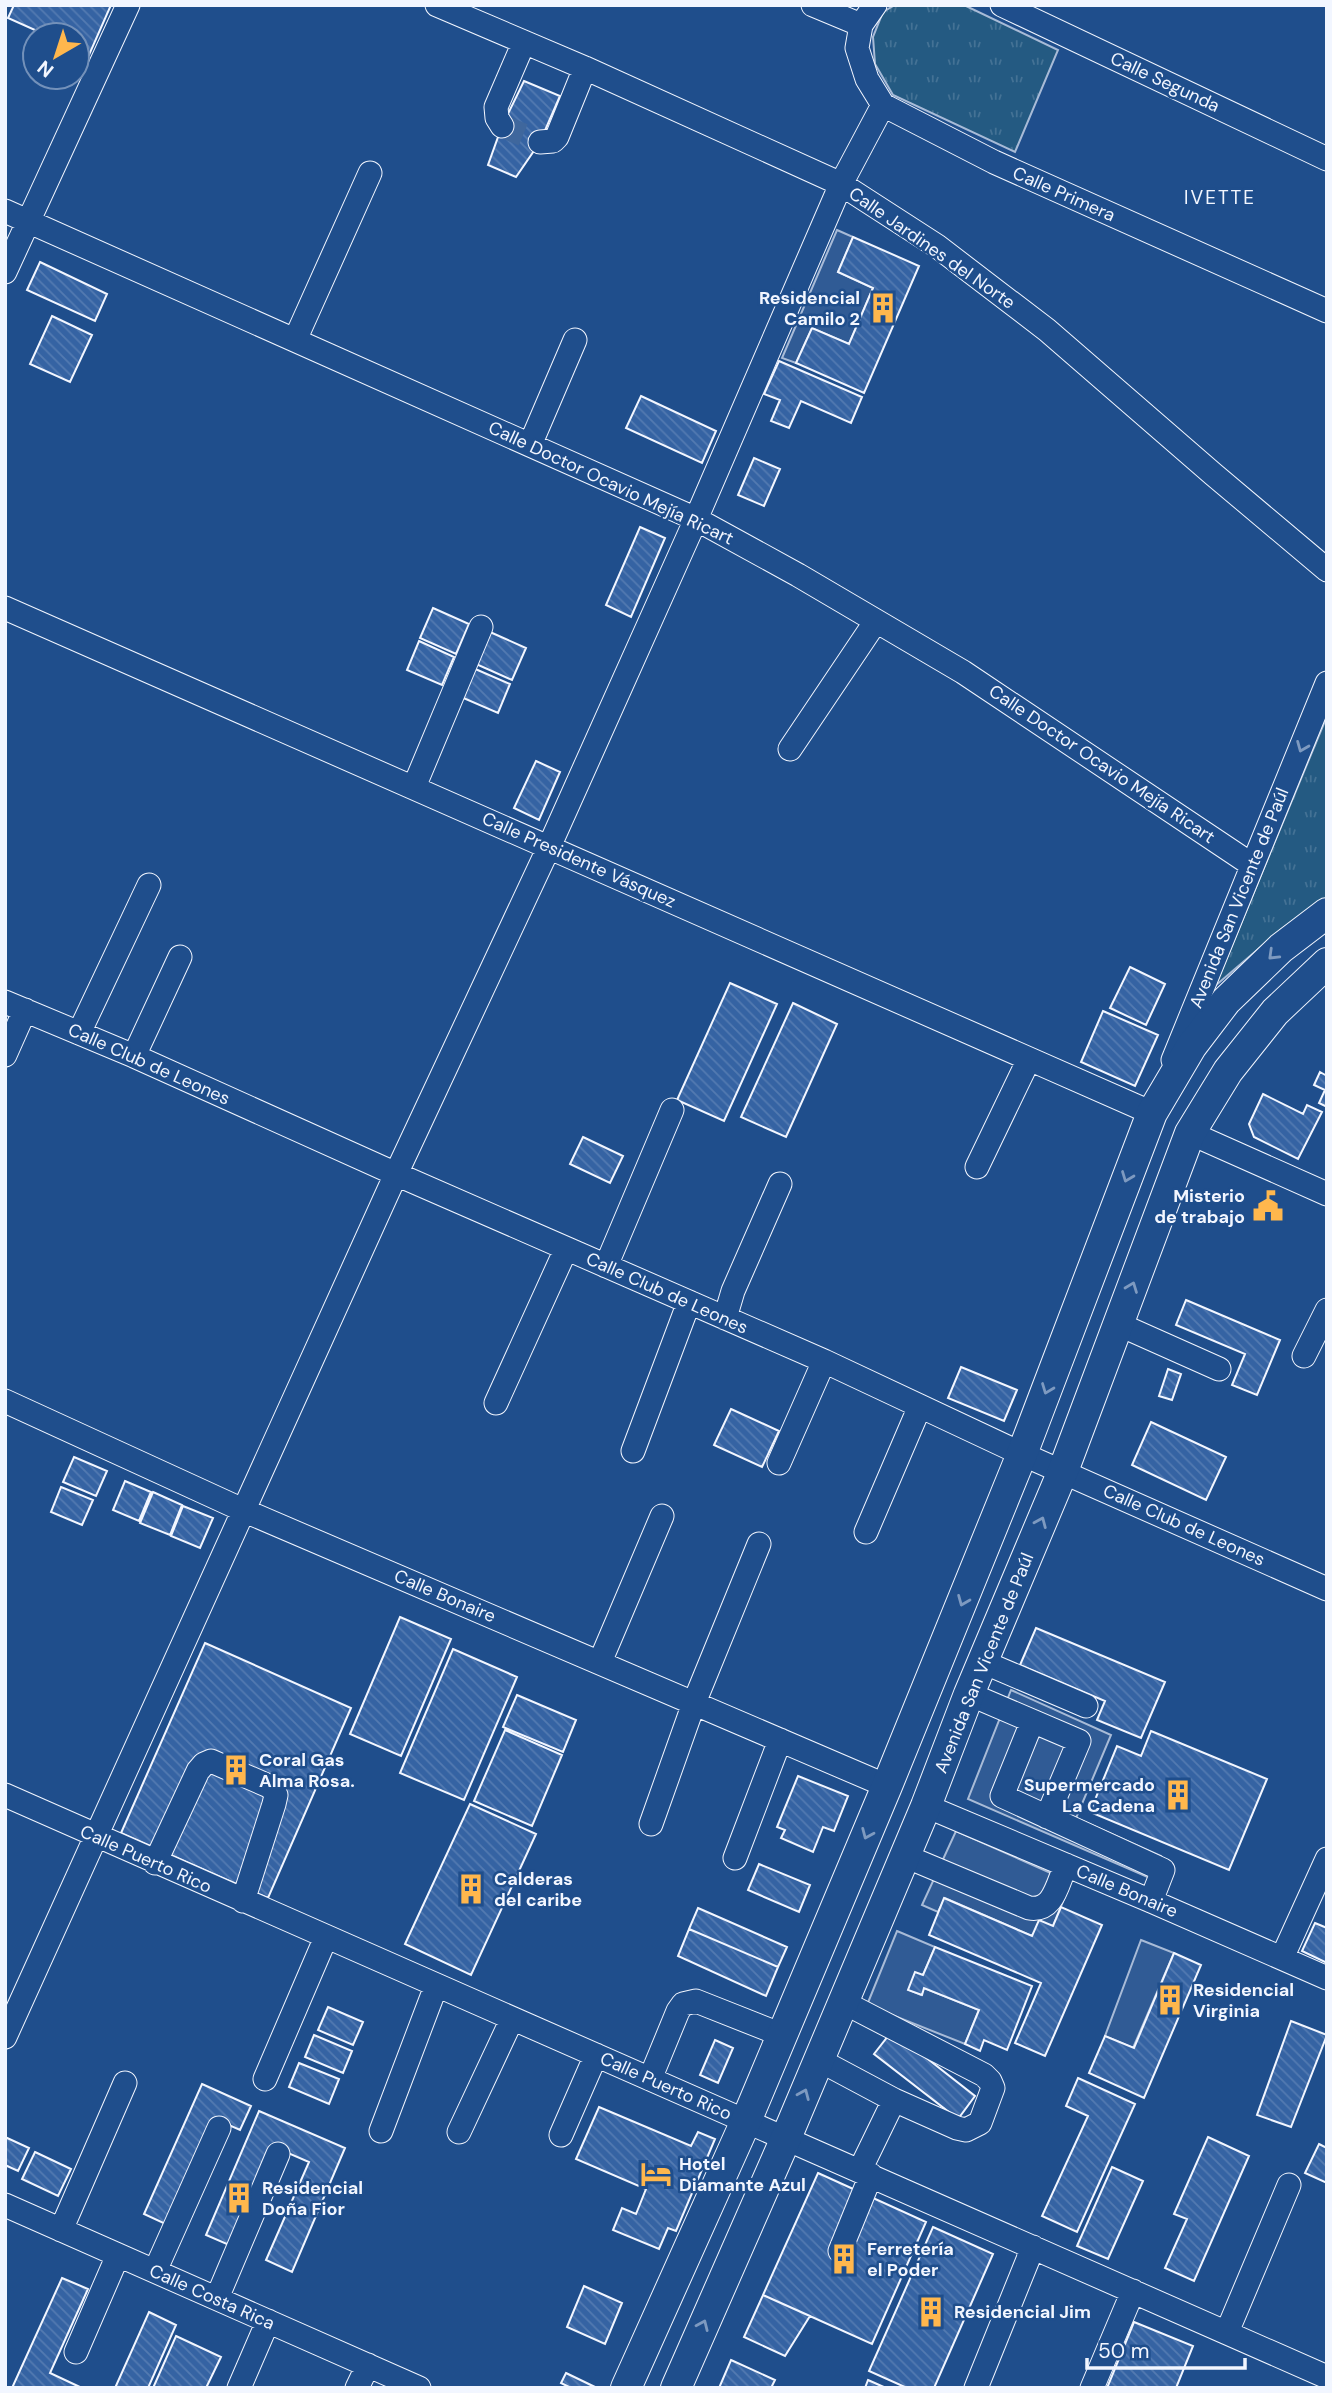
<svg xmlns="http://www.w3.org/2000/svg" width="1332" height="2393" font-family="'DM Sans',sans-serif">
<defs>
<pattern id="park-tufts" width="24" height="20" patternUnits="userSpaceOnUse" patternTransform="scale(1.75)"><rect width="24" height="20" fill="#245a82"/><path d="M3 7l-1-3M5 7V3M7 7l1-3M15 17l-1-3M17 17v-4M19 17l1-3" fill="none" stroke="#447295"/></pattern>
<pattern id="building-back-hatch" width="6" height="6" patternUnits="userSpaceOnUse" patternTransform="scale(1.75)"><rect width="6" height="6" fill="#3563a3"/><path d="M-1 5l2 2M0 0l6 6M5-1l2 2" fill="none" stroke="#537ab1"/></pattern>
</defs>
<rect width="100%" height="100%" fill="#1f4e8c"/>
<!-- park -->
<path fill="url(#park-tufts)" stroke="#a8bbd7" stroke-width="2" d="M895 5H964L1058 50 1015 152 893 95 875 64 873 37 883 12Z
M1327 716V898L1283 928 1215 986Z"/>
<!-- parking -->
<path fill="#305b95" stroke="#a8bbd7" stroke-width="2" d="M837 230 853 237 838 272 873 288 849 344 812 328 796 363 782 358Z
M1011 1690 1111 1735 1076 1818 1161 1856 1152 1879 968 1799Z
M956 1831 1071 1882 1053 1926 1032 1936 945 1898 938 1912 922 1905Z
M897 1931 935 1947 923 1975 909 1990 921 1995 924 1988 979 2010 965 2044 867 2005Z
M1141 1940 1174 1953 1133 2048 1105 2036Z"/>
<!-- building -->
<path fill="url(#building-back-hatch)" stroke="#f2f6ff" stroke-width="2" d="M14 5H111L89 55 77 49V35H46L8 18Z
M524 81 560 96 540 142 516 177 488 165 502 126Z
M853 237 919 266 864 393 796 363 812 328 849 344 873 288 838 272Z
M40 262 107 294 95 321 27 290Z
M52 316 92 335 70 382 30 364Z
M779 361 862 397 851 423 801 401 789 428 771 421 780 400 764 394Z
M641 396 716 431 702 463 626 428Z
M754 458 780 469 764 506 738 495Z
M640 527 665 538 631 617 606 605Z
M433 608 469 624 456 654 420 638Z
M490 632 526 648 512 680 476 664Z
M419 641 454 657 442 685 407 670Z
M473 668 510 684 498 713 461 697Z
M536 761 560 772 539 820 514 808Z
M1130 967 1165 984 1146 1025 1110 1008Z
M730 983 777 1004 724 1121 677 1100Z
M793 1003 837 1024 786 1137 741 1117Z
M1103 1011 1158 1035 1135 1086 1081 1062Z
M1320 1072 1327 1076V1107L1319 1103 1325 1090 1314 1085Z
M1263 1094 1303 1114 1307 1105 1322 1112 1298 1159 1254 1137 1249 1124Z
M583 1137 623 1156 610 1183 570 1164Z
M1186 1300 1280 1340 1257 1395 1232 1385 1245 1354 1176 1325Z
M961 1367 1017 1390 1004 1421 948 1398Z
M1168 1369 1181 1374 1172 1400 1159 1396Z
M731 1409 779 1431 762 1467 714 1445Z
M1151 1422 1226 1457 1206 1500 1132 1465Z
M74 1457 107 1471 96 1496 63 1482Z
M125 1481 151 1492 139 1521 113 1510Z
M61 1487 93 1500 82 1525 51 1512Z
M153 1492 182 1505 170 1535 140 1523Z
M183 1506 213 1518 200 1548 171 1536Z
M400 1617 451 1639 401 1756 350 1734Z
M1036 1628 1165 1682 1141 1738 1097 1720 1105 1701 1020 1665Z
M205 1643 351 1708 268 1898 121 1833Z
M453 1649 517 1677 464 1800 400 1773Z
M517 1695 576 1720 563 1752 503 1727Z
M505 1730 562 1755 532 1826 474 1801Z
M1151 1731 1267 1779 1229 1870 1090 1812 1117 1746 1141 1756Z
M798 1776 848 1796 834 1831 823 1827 813 1852 781 1838 785 1830 777 1827Z
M470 1804 536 1834 471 1975 405 1944Z
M759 1864 810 1885 799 1912 748 1890Z
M944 1898 1032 1936 1039 1920 1053 1926 1061 1907 1102 1925 1045 2056 1015 2043 1041 1983 929 1935Z
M698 1908 787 1947 778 1967 689 1929Z
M1315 1923 1327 1928V1963L1302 1951Z
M689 1929 778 1967 766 1996 678 1956Z
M935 1947 1032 1986 1007 2050 984 2040 980 2051 965 2044 979 2010 924 1988 922 1995 908 1990 915 1972 923 1975Z
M1174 1953 1201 1965 1144 2098 1089 2073 1105 2036 1134 2048Z
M328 2007 363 2022 353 2045 318 2030Z
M1291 2021 1327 2035 1291 2127 1257 2115Z
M892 2031 975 2096 958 2119 874 2054Z
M314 2035 352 2051 343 2073 305 2057Z
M715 2040 733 2048 718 2083 700 2075Z
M299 2063 339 2079 329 2104 289 2087Z
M1078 2078 1135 2104 1077 2232 1042 2216 1088 2116 1066 2106Z
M202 2084 251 2106 240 2130 220 2121 172 2227 144 2214Z
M599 2107 691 2146 698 2132 715 2139 676 2231 668 2228 659 2249 613 2230 622 2208 636 2214 646 2189 576 2159Z
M259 2111 345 2148 292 2272 266 2260 309 2162 279 2149 236 2248 206 2235Z
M5 2137 29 2148 18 2171 5 2165Z
M1208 2137 1249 2156 1194 2281 1165 2268 1187 2219 1174 2214Z
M1319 2144 1327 2148V2183L1305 2173Z
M35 2152 71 2169 58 2196 22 2179Z
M1112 2167 1143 2181 1108 2259 1077 2246Z
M818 2173 926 2222 872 2344 763 2295Z
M933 2227 993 2254 934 2388H907L869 2371Z
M62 2278 88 2289 50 2373 82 2388H12Z
M584 2286 622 2303 605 2344 567 2327Z
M763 2295 810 2316 785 2356 744 2337Z
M149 2312 176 2325 148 2388H115Z
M1134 2322 1193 2346 1176 2388H1107Z
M176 2336 221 2357 206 2388H153Z
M731 2360 775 2380 771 2388H719Z
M566 2373 595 2387 571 2388 561 2383Z
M868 2380 886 2388H865Z"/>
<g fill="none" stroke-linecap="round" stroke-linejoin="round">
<!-- minor-tunnel -->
<path stroke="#3f679d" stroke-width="23" stroke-dasharray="23 11" stroke-linecap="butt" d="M502 126 540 142"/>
<!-- minor casing -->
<g stroke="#f2f6ff" stroke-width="25">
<path id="minor" d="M437 5 585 68 841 184 937 246 1047 330 1213 474 1327 570
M813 5 861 25
M875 5 861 25 857 48 867 79 883 105 994 162 1327 311
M1002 5 1327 159
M502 126 497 118 496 107 524 42
M540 142 553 141 557 137 585 68
M5 211 696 519 798 575 963 672 1252 865
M5 272 128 5
M295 340 370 173
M530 445 575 340
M5 608 1152 1113 1158 1098
M790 749 876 621
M414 787 481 627
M5 1002 134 1056 396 1174 824 1361 1022 1454 1327 1589
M79 1033 149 885
M5 1055 25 1010
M134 1056 180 957
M1173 1060 1327 683
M1190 1133 1327 1194
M977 1167 1029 1059
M606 1266 672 1110
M725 1318 733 1291 780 1184
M1118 1324 1219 1369
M1304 1356 1327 1310
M5 1401 245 1511 887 1786
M496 1403 566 1249
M633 1451 689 1302
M779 1463 824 1361
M866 1532 920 1406
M600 1662 662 1516
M983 1662 1086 1706
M969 1694 1079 1741 1047 1817
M1032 1722 1002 1796 1163 1870 1151 1901
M5 1795 1327 2377
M926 1806 1151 1901 1327 1978
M651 1824 694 1703 759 1544
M905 1856 1029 1908C1054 1912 1057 1884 1066 1865
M735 1858 780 1740
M155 1863 198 1771 204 1764 211 1761 271 1787 276 1795 274 1804 243 1901
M1282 1958 1327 1859
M5 2037 396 1174 549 847 696 519 841 184 883 105
M819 2060 894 2100 957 2128 966 2130 980 2123 993 2088 990 2081 984 2075 843 2002
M265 2079 326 1937
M650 2079 678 2011 683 2004 696 2001 782 2035
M381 2131 436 1986
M459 2132 512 2019
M561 2135 596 2055
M860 2170 894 2100
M5 2205 419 2388
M61 2230 125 2083
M840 2251 871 2175
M155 2271 219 2128
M217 2298 278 2154
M1227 2332 1289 2185
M76 2352 118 2255
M239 2388 268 2321
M357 2388 368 2365
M976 2388 1033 2247
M1092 2388 1133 2291"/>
</g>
<!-- major casing -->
<g stroke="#f2f6ff" stroke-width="32">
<path id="major" d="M626 2388 746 2121 887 1786 1022 1454 1152 1113 1191 1047 1226 1001 1281 948 1327 913
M676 2388 786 2138 926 1806 969 1694 1063 1471 1190 1133 1228 1071 1275 1012 1327 963"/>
</g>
<!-- minor -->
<use href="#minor" stroke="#1f4e8c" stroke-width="23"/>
<!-- major -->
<use href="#major" stroke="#1f4e8c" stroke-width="30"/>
</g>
<!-- one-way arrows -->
<defs><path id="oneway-chevron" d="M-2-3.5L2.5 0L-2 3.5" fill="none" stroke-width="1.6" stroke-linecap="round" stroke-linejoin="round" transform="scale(1.75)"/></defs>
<g stroke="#7e9ac0">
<use href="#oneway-chevron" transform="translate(1302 747) rotate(112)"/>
<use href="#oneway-chevron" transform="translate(1273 955) rotate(136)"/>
<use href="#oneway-chevron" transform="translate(1127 1177) rotate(111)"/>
<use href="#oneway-chevron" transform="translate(1132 1287) rotate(-69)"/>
<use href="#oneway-chevron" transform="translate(1047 1389) rotate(111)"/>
<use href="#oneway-chevron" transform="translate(1041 1522) rotate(-67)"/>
<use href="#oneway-chevron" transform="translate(963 1601) rotate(112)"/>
<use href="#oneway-chevron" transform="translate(867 1834) rotate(113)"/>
<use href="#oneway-chevron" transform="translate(804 2094) rotate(-67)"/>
<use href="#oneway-chevron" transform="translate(703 2325) rotate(-66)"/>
</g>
<!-- icons -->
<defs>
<g id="building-bare" transform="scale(2.415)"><path d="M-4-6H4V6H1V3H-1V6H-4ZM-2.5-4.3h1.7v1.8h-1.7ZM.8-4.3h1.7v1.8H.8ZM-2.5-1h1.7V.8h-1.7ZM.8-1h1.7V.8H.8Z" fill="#ffb74d" stroke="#1f4e8c" stroke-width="2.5" paint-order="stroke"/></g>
<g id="civic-bare" transform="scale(2.415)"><path d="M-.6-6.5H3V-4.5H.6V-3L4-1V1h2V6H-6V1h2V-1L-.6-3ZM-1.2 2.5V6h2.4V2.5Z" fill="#ffb74d" stroke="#1f4e8c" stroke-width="2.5" paint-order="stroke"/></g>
<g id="hotel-bare" transform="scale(2.415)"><path d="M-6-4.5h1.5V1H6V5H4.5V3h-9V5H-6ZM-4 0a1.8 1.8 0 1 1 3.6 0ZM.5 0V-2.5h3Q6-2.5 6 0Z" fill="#ffb74d" stroke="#1f4e8c" stroke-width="2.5" paint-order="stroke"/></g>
</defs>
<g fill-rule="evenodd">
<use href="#building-bare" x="883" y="308"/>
<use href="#civic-bare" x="1268" y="1206"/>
<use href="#building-bare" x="236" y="1770"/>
<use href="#building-bare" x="1178" y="1795"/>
<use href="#building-bare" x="471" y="1889"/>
<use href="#building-bare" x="1170" y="2000"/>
<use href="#hotel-bare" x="656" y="2174"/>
<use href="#building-bare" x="239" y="2198"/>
<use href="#building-bare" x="844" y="2259"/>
<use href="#building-bare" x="931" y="2312"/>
</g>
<g text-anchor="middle" stroke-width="5" stroke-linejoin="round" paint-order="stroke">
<!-- street labels -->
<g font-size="18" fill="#f2f6ff" stroke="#1f4e8c">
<text transform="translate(1165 82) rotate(25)" y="6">Calle Segunda</text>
<text transform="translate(1064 194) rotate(24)" y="6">Calle Primera</text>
<text transform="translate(932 248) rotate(35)" y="6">Calle Jardines del Norte</text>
<text transform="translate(611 483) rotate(25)" y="6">Calle Doctor Ocavio Mejía Ricart</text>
<text transform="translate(1102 764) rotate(34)" y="6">Calle Doctor Ocavio Mejía Ricart</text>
<text transform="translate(579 860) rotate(24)" y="6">Calle Presidente Vásquez</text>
<text transform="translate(1239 898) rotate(-68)" y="6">Avenida San Vicente de Paúl</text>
<text transform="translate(149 1064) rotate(24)" y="6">Calle Club de Leones</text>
<text transform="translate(667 1293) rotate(24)" y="6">Calle Club de Leones</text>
<text transform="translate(1184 1525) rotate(24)" y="6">Calle Club de Leones</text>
<text transform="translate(445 1596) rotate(23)" y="6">Calle Bonaire</text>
<text transform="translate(984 1663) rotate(-68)" y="6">Avenida San Vicente de Paúl</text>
<text transform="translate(146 1859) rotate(24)" y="6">Calle Puerto Rico</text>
<text transform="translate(1127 1891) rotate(23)" y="6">Calle Bonaire</text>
<text transform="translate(666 2086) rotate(24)" y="6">Calle Puerto Rico</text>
<text transform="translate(212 2297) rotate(24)" y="6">Calle Costa Rica</text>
</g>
<!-- poi labels -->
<g font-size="18" font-weight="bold" fill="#f2f6ff" stroke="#1f4e8c" text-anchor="start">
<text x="860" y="304" text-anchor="end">Residencial<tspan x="860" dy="21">Camilo 2</tspan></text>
<text x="1245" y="1202" text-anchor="end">Misterio<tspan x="1245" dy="21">de trabajo</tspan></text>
<text x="259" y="1766">Coral Gas<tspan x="259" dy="21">Alma Rosa.</tspan></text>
<text x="1155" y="1791" text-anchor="end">Supermercado<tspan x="1155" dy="21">La Cadena</tspan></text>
<text x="494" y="1885">Calderas<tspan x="494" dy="21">del caribe</tspan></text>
<text x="1193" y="1996">Residencial<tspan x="1193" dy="21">Virginia</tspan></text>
<text x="679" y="2170">Hotel<tspan x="679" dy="21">Diamante Azul</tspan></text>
<text x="262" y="2194">Residencial<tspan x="262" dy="21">Doña Fior</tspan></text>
<text x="867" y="2255">Ferretería<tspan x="867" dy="21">el Poder</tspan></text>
<text x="954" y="2318">Residencial Jim</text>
</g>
<!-- neighbourhood labels -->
<g font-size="19" letter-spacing="2" fill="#f2f6ff" stroke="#1f4e8c">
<text x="1220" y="204">IVETTE</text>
</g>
</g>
<!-- border -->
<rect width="1332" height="2393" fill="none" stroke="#f2f6ff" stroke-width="14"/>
<!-- north arrow -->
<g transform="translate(56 56) rotate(219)"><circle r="33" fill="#1f4e8c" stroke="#7391ba" stroke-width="2"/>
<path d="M0-5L12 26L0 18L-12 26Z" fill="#ffb74d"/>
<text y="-10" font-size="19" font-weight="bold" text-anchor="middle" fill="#f2f6ff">N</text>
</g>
<!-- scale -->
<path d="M1087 2358v10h158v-10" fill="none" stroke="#f2f6ff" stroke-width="3.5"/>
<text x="1098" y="2358" font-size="21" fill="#f2f6ff" stroke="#1f4e8c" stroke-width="5" paint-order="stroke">50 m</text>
</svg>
